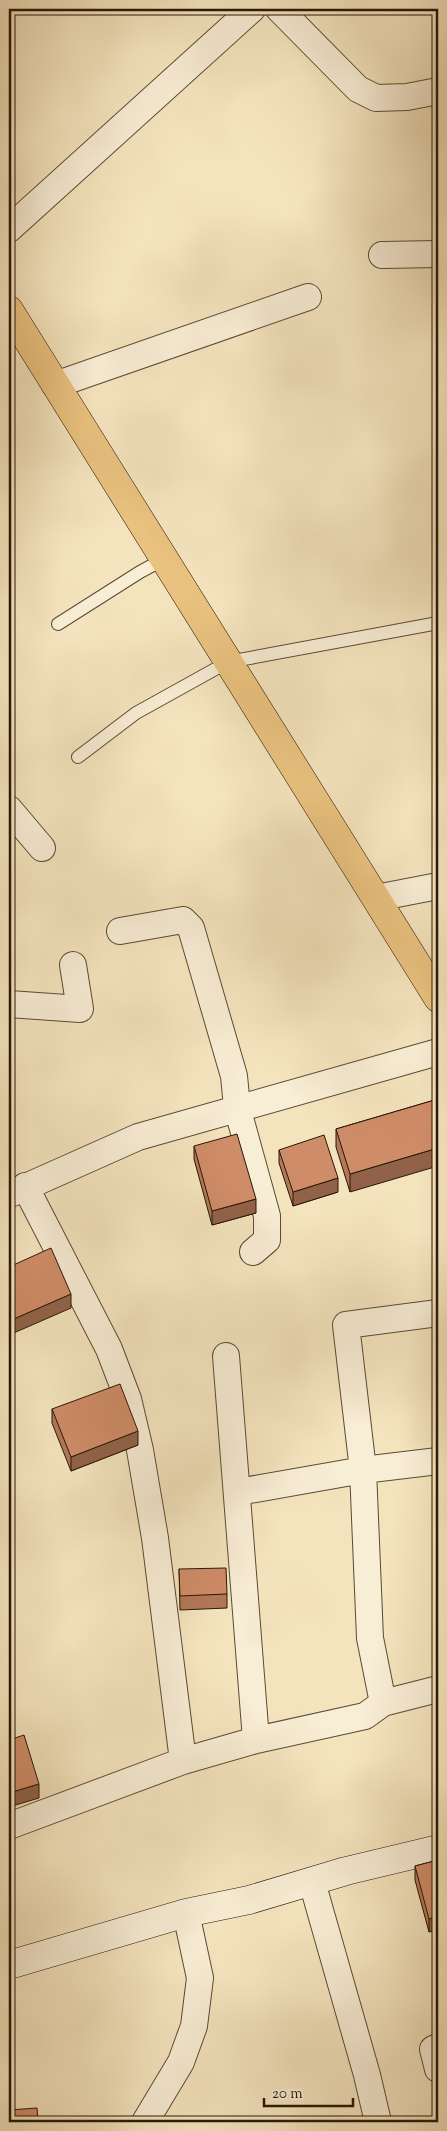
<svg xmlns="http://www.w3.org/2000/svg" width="447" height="2131" font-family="'Sorts Mill Goudy',serif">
<rect width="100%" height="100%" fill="#f4e4be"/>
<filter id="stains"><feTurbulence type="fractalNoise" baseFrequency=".004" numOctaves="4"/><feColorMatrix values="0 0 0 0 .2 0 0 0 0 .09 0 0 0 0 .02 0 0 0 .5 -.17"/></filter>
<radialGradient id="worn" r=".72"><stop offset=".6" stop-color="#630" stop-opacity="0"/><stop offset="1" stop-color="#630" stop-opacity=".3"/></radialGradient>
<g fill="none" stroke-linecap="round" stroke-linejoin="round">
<!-- lane casing -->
<g stroke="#5b4a33" stroke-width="14">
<path id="lane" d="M58 624 140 572 164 559
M78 757 136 713 228 662 438 623"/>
</g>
<!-- street casing -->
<g stroke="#5b4a33" stroke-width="28">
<path id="street" d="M279 9 358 89 376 98 407 97 438 91
M9 229 252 9
M382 255 438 254
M55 385 308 297
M9 809 42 848
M376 898 438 886
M120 931 183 920 191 928 234 1076 237 1107 267 1216V1240L253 1252
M9 1004 80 1009 73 965
M25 1186 109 1349 128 1399 140 1450 155 1538 183 1761
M10 1194 138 1137 438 1052
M438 1313 346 1325 363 1470 370 1638 383 1703 438 1689
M226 1356 256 1740
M238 1492 363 1470 438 1461
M9 1826 183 1761 256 1740 365 1716 383 1703
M312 1882 367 2075 378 2122
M438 2047 433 2049 438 2069
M145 2122 181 2062 194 2026 200 1978 186 1913"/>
</g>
<!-- secondary casing -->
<g stroke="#281705" stroke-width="29">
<path id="secondary" d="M9 1965 186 1913 249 1900 346 1871 438 1849"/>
</g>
<!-- primary casing -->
<g stroke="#281705" stroke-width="29">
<path id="primary" d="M9 310 438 998"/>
</g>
<!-- lane -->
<use href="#lane" stroke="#f8edd5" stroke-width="12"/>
<!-- street -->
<use href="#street" stroke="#f8edd5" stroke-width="26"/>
<!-- secondary -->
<use href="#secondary" stroke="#f8edd5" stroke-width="28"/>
<!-- primary -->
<use href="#primary" stroke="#eac27f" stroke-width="28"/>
</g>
<!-- wall -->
<path fill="#b27859" stroke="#281705" d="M438 1099 350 1192 336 1147V1129Z
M194 1146 256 1213 212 1225 194 1159Z
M279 1150 338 1192 293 1206 279 1163Z
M52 1409 138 1445 71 1471 52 1423Z
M179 1569 227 1594V1608L180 1610Z
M438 1860 429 1932 415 1880V1866Z"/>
<!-- shaded-wall -->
<path fill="#916249" stroke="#281705" d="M438 1148V1166L350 1192V1174Z
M338 1178V1192L293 1206V1192Z
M256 1199V1213L212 1225V1211Z
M71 1294V1308L9 1335V1321Z
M138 1431V1445L71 1471V1457Z
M39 1784V1798L9 1807V1793Z
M438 1916V1930L429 1932V1919Z"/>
<!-- building -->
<path fill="#cf8c68" stroke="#281705" d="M438 1099V1148L350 1174 336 1129Z
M237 1134 256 1199 212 1211 194 1146Z
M324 1135 338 1178 293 1192 279 1150Z
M51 1248 71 1294 9 1321V1267Z
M120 1384 138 1431 71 1457 52 1409Z
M226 1568 227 1594 180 1596 179 1569Z
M24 1735 39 1784 9 1793V1740Z
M438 1860V1916L429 1919 415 1866Z
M37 2108 38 2122H9V2110Z"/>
<!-- margin -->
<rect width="447" height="2131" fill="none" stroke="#f4e4be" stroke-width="30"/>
<rect x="10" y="10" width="427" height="2111" fill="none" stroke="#281705" stroke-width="2.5"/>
<rect x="15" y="15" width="417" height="2101" fill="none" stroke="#281705"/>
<!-- scale -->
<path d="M264 2098v8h89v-8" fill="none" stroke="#281705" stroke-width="2.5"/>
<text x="272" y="2098" font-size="15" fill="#281705" stroke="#f8edd5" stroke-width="4" paint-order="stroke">20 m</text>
<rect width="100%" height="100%" filter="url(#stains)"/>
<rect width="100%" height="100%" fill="url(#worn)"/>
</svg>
